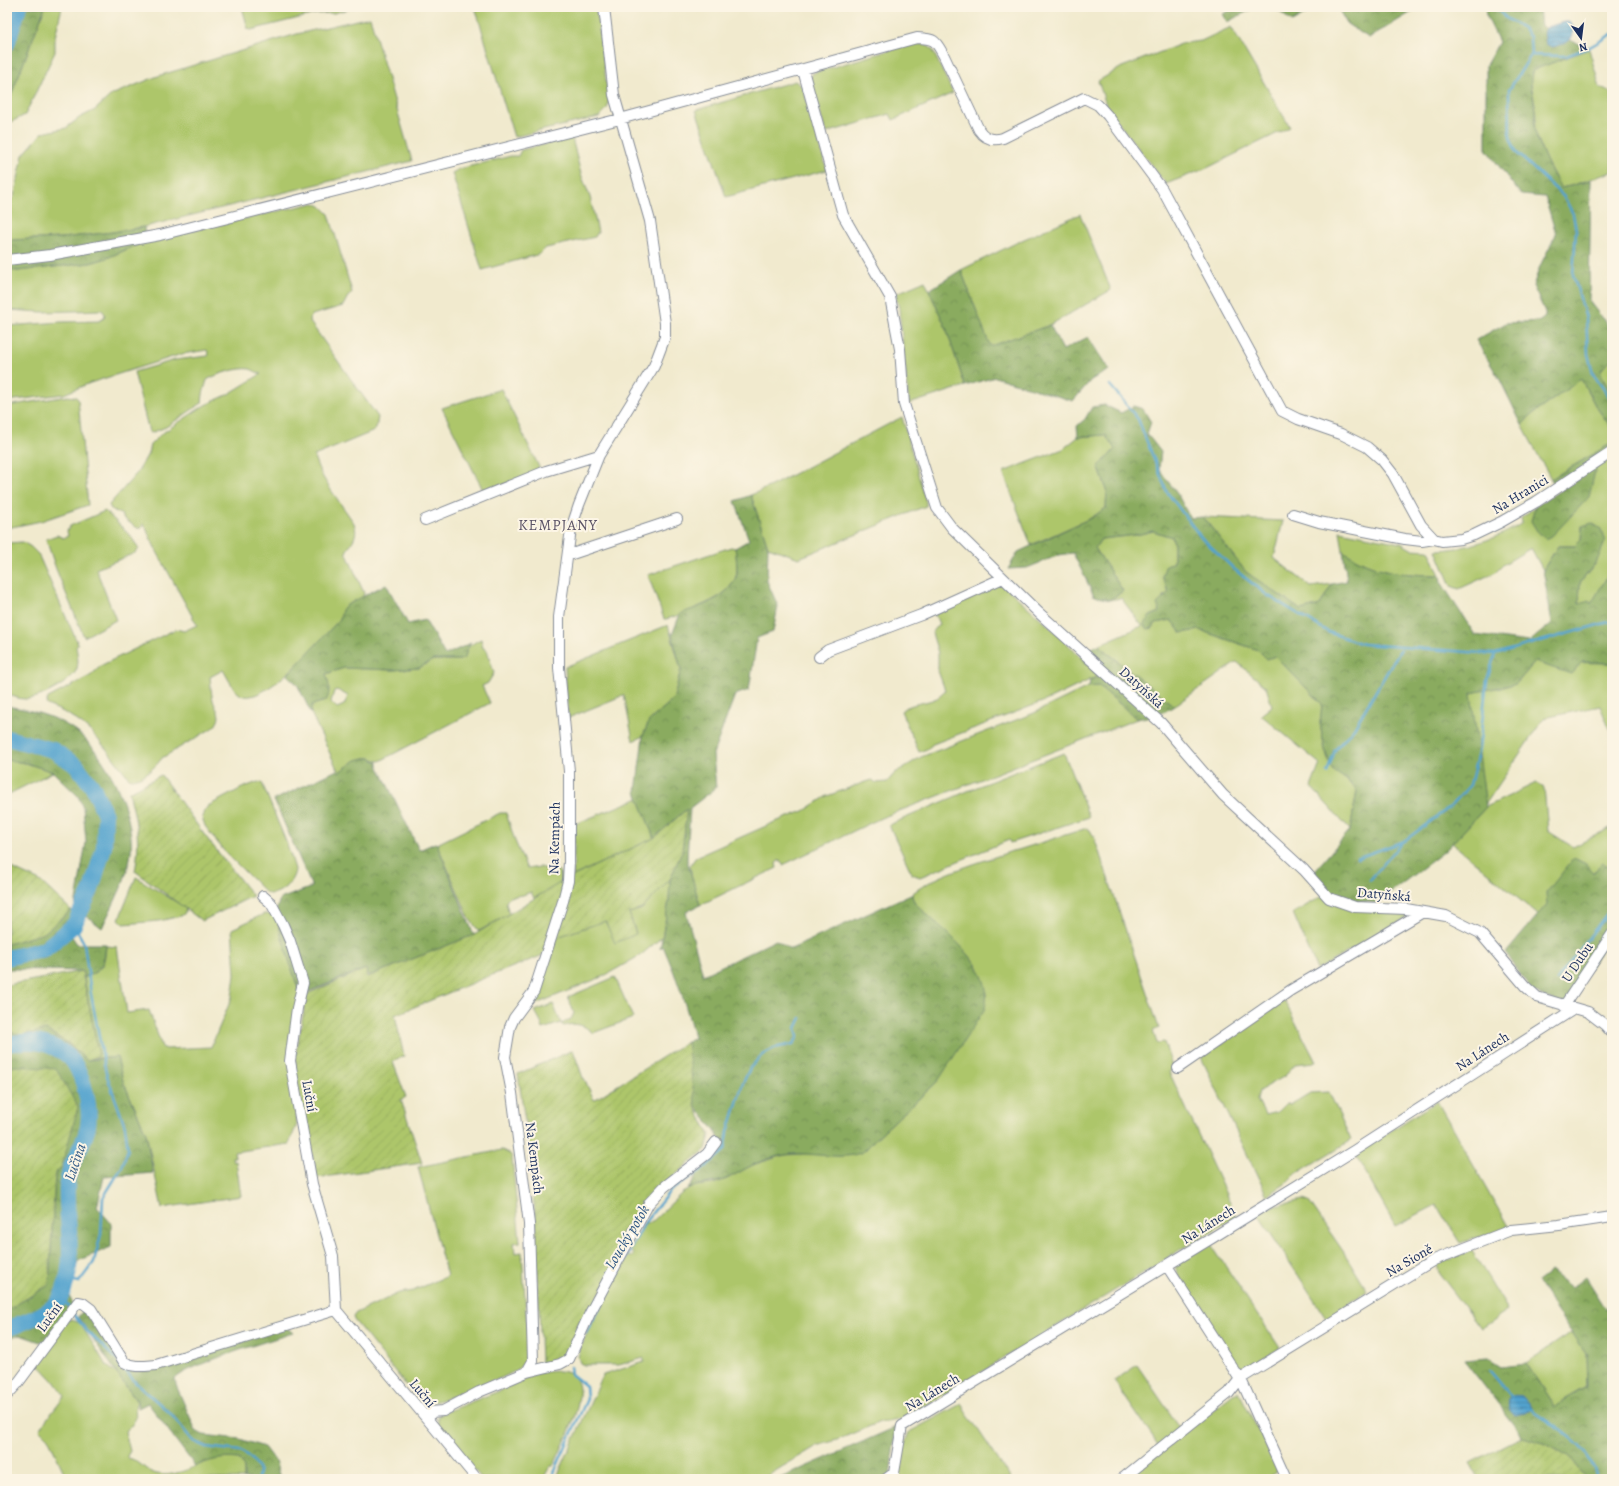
<svg xmlns="http://www.w3.org/2000/svg" width="1619" height="1486" font-family="Alegreya,serif">
<defs>
<pattern id="forest-crowns" width="20" height="18" patternUnits="userSpaceOnUse"><rect width="20" height="18" fill="#8aab5f"/><path d="M2 6a3 3 0 1 1 6 0M12 15a3 3 0 1 1 6 0" fill="none" stroke="#708c52"/></pattern>
<pattern id="garden-furrows" width="10" height="10" patternUnits="userSpaceOnUse"><rect width="10" height="10" fill="#adc66b"/><path d="M-1 1l2-2M0 10L10 0M9 11l2-2" fill="none" stroke="#94aa5f"/></pattern>
<pattern id="water-rules" width="6" height="5" patternUnits="userSpaceOnUse"><rect width="6" height="5" fill="#53a3ce"/><path d="M0 2.5h6" fill="none" stroke="#4485aa"/></pattern>
</defs>
<rect width="100%" height="100%" fill="#fcf5e5"/>
<filter id="ink" filterUnits="userSpaceOnUse"><feTurbulence type="fractalNoise" baseFrequency=".025" numOctaves="2"/><feDisplacementMap in="SourceGraphic" scale="8" xChannelSelector="R" yChannelSelector="G"/><feConvolveMatrix kernelMatrix="1 2 1 2 8 2 1 2 1" color-interpolation-filters="sRGB"/></filter>
<filter id="wash" filterUnits="userSpaceOnUse"><feTurbulence type="fractalNoise" baseFrequency=".012" numOctaves="4" result="noise"/><feDisplacementMap in="SourceGraphic" scale="16" xChannelSelector="R" yChannelSelector="G"/><feGaussianBlur stdDeviation="0.9" result="paint"/><feColorMatrix in="noise" values="0 0 0 0 0 0 0 0 0 0 0 0 0 0 0 0 0 1.4 0 .05"/><feComposite in="paint" operator="in"/></filter>
<g filter="url(#wash)">
<rect width="100%" height="100%" fill="#f1eace"/>
<!-- grass -->
<path fill="#adc66b" stroke="#647a64" fill-rule="evenodd" d="M45 7H62L55 37V52L25 115 7 124V106Z
M242 7H357L334 13 315 14 251 30 248 29Z
M475 7H596L609 102 607 109 599 117 514 137Z
M370 17 412 161 144 227 113 232 62 238 7 240V204L14 197 23 155 42 133 66 128 79 118 95 110 110 96 116 93 158 76 297 34Z
M1231 27 1290 127 1207 168 1166 184 1107 108 1098 81 1122 67 1184 43 1201 41Z
M925 44 932 49 953 93 893 120 890 114 826 133 810 79 813 73 907 45Z
M1589 49 1600 88 1612 93V172L1570 186 1561 188 1546 161 1534 130 1537 115 1530 78 1533 70Z
M795 81 803 87 827 170 726 197 696 110Z
M572 138 581 174 590 197 598 232 595 237 546 248 540 254 482 270 452 173 459 169 511 156H518L521 150Z
M314 203 321 206 329 214 352 292 347 298 343 306 312 315 309 318 310 322 378 417 376 429 372 432 314 456C319 477 342 505 354 523 359 537 352 540 346 552L364 593 362 598C349 604 344 604 340 619 325 635 265 707 241 695 233 690 228 678 223 670L210 677C211 685 211 693 213 700 216 711 224 715 214 727L162 758C156 767 141 780 130 779 113 759 98 734 75 719 67 713 57 709 47 705L46 704 48 698 90 676 102 665 176 629 184 631 197 625 155 548 144 524 140 528H137L123 518 122 515 111 509 109 505 137 473 148 454 150 445 161 434 205 405 227 395 261 374C258 373 253 370 250 369 239 367 216 374 207 380L203 394 202 403 166 427 151 433 149 432 134 372 175 360 208 356 209 355 207 350 182 354 90 383 64 394 7 401V326L61 322 99 321 104 318 105 314 102 310 42 312 7 310V270L18 271 90 263 107 258 146 241Z
M1080 214 1111 290 1050 325 990 347 961 270 1022 240Z
M925 281 946 328 965 386 909 404 899 308 895 294Z
M1612 359V394L1602 377 1601 369Z
M1581 379 1595 405 1612 429V443L1551 479 1522 425 1530 416Z
M501 389 541 471 484 492 442 408Z
M68 396 76 397 78 399 88 505 41 521 7 528V406Z
M902 417 926 502V506L799 558 768 547 751 495 773 485Z
M1105 435 1115 449 1109 456 1098 466 1107 490 1106 508 1091 518 1031 545 1003 472 1063 449 1078 437Z
M1612 459V568L1591 605 1579 604 1580 583 1597 562 1582 526 1581 540 1575 546H1558L1543 570 1531 548 1504 564 1496 572 1459 589 1451 586 1436 550C1462 550 1500 538 1522 523L1521 518 1535 507 1537 531 1545 539 1596 467Z
M105 511 130 535 139 549 135 553 96 569 116 620 84 637 56 569 46 539 57 535 63 538 68 536 67 531 70 526Z
M1203 517 1283 521 1274 558 1311 587 1332 584 1320 605 1301 610 1246 572Z
M1153 531 1172 537 1174 543V562L1165 567 1169 592 1163 597 1160 612 1150 616 1155 623 1171 620 1181 633 1199 630 1258 650 1267 659 1275 656 1323 704 1320 723 1325 750 1333 770 1345 779 1357 791 1350 830 1311 787 1320 764 1261 715 1272 706 1266 687 1237 662 1174 706 1098 645 1142 626 1121 598 1110 600 1123 591 1095 548 1101 539 1136 535Z
M1340 531 1401 543 1411 549 1429 550 1440 575C1403 575 1375 572 1343 551Z
M23 542 31 547 38 554 78 644 76 646C77 653 79 661 77 668 74 681 39 700 25 699 19 699 13 696 7 695V543Z
M731 547 735 548 736 551C736 558 738 569 736 576 734 584 725 593 718 597 710 602 671 620 664 619L648 575Z
M1001 583 1060 636 1096 674V677L1050 699 933 744 927 749 919 752 901 711C913 700 938 705 945 690L938 671V653L932 633 939 624 935 615 936 613Z
M668 625 681 669 674 697 667 705 649 721 643 736 633 741 624 695 568 718 565 667Z
M481 639 483 648 487 650 494 673 488 683 482 686 490 703 380 761C377 761 375 759 371 758 359 756 348 766 339 773L311 713 312 705 322 702 326 674 344 668 393 670 419 668 433 660H460L465 658C466 647 471 644 481 639ZM337 690 348 696 344 705 337 708 331 702 334 691Z
M1535 662 1612 663V735L1600 706 1544 718 1485 805 1470 693 1516 684Z
M1090 686H1099L1137 719 881 818 783 865 780 861H778L776 864 777 868 700 905 692 879 690 865 696 857 775 822 804 811 827 796 868 781 873 780 876 783 887 782 895 773 921 757 1034 713Z
M1064 753 1089 817 1010 843 1009 840 920 877 912 874 889 825 984 784Z
M7 760 26 763 53 772 7 795Z
M258 782 262 783 287 844 295 869C295 881 278 898 266 893L224 851 205 826 202 817 204 811 208 806 242 788Z
M1536 783 1544 788 1548 831 1573 847 1612 827V868L1603 863C1583 884 1556 893 1538 915L1452 843 1486 807Z
M639 798 654 838 573 876 575 824Z
M500 813H506L515 841 527 869 539 867 559 871 563 880 562 883 534 898 531 892 523 895 509 897 506 902 509 914 479 931 470 920 437 844Z
M1087 828 1090 830 1094 837 1159 1028 1153 1031 1157 1043 1164 1042 1173 1069 1169 1072 1172 1078 1236 1216 972 1378 902 1419 888 1422H880L837 1440 817 1446 762 1479H556L603 1375 644 1362V1358L619 1365H584L580 1363 578 1357 582 1343 628 1256 631 1257 634 1253 630 1251 644 1225 654 1220 682 1193 695 1186 713 1184 727 1179 752 1165 785 1155 865 1150 874 1140 938 1081 979 968 968 954 915 903 912 897 913 893C938 873 982 862 1012 851L1018 850Z
M136 877 184 907 186 909 184 914 181 916 159 921 124 924 119 919Z
M670 879 669 901 662 937 641 955 604 976 536 1004 533 1002 555 941 560 936 605 921 636 933 629 913 642 909Z
M1323 896 1400 911 1409 916 1317 970 1293 913Z
M264 914 275 915 300 995 290 1061 297 1124 289 1144 234 1152 235 1157H232L233 1162 236 1161 241 1196 162 1208 146 1133 123 1081 117 1058H94L99 1055 84 978C103 969 104 967 106 946L117 947 127 1013 149 1010 162 1047 165 1049 211 1047 232 997 235 974 232 929Z
M615 977 633 1018 593 1033C584 1025 576 1022 564 1026L561 1024 571 1019 574 1013 568 997Z
M1284 1000 1316 1062 1295 1064 1285 1076 1259 1091 1257 1100 1265 1115 1277 1112 1286 1103 1290 1105 1310 1093 1329 1092 1351 1140 1294 1175 1285 1184 1267 1196 1200 1055 1226 1041Z
M553 1004 561 1023 543 1029 540 1020 535 1011Z
M1437 1101 1509 1228 1460 1243 1436 1205 1395 1226 1355 1154Z
M502 1150 510 1154 512 1157 520 1242 514 1243 515 1253 522 1252 528 1343C527 1353 526 1362 518 1369 507 1378 443 1401 428 1403 423 1403 421 1401 417 1399L354 1320 353 1317 356 1313 399 1293 413 1291 447 1276 418 1167Z
M1303 1200 1309 1202 1343 1251 1367 1290 1327 1319 1257 1213 1266 1208Z
M1210 1243 1280 1348 1241 1372 1238 1370 1177 1273 1175 1265Z
M1472 1251 1508 1310 1481 1328 1439 1273 1437 1264Z
M69 1319 80 1323 106 1365 117 1374 137 1402C133 1409 138 1415 134 1421 133 1425 128 1428 125 1431L130 1451 127 1456 128 1458C140 1460 145 1472 157 1474 177 1478 197 1464 215 1459 223 1457 231 1458 240 1459L244 1468V1479H67L48 1438 40 1430 46 1420 65 1396 53 1380 39 1365 41 1358Z
M1572 1332 1586 1353 1587 1387 1554 1406 1526 1363Z
M1137 1365 1182 1431 1160 1448 1114 1381Z
M556 1371C604 1370 564 1441 555 1463L549 1468 543 1479H482L438 1426V1415L504 1389 535 1373Z
M1239 1392 1277 1468V1472L1266 1479H1126L1233 1394Z
M961 1404 1011 1479H887L894 1473 909 1432Z"/>
<!-- forest -->
<path fill="url(#forest-crowns)" stroke="#526d5e" d="M7 7H45L7 106Z
M1237 7H1256L1227 22 1223 14Z
M1274 7H1318L1292 22Z
M1337 7H1420L1369 38 1347 24Z
M1485 7H1539L1541 26 1589 49 1533 70C1528 82 1533 96 1536 109 1537 116 1533 125 1535 131 1541 151 1550 170 1561 188L1570 186 1591 180 1589 301 1612 331V359L1601 370 1602 377 1612 394V429L1595 405 1581 379 1530 416 1522 425 1500 380 1476 340 1506 323 1540 321 1545 317V312L1533 286 1540 266 1556 234 1545 197 1521 195 1486 149V65L1499 42 1486 15Z
M144 227 146 241 107 258 90 263 18 271 7 270V240L62 238 113 232Z
M961 270 990 346 1050 325 1063 350 1088 337 1109 370 1091 380 1073 401 995 377 965 386 946 328 929 290Z
M1105 405 1121 413 1134 406 1143 409 1151 422 1147 434 1161 452 1159 469 1178 495 1190 518 1203 517 1246 572 1301 610 1320 605 1332 584 1347 581 1343 551C1375 572 1403 575 1440 575L1441 582 1475 635 1529 642 1552 623 1543 570 1558 546H1575L1581 540 1582 526 1592 523 1601 529 1605 542 1597 561 1580 583 1579 604 1589 601 1591 604 1612 568V663L1582 662 1571 674 1535 662 1516 684 1471 693 1486 807 1445 851 1376 903 1356 901 1330 893 1311 875 1350 830 1357 791 1348 781 1332 770 1325 750 1320 723 1322 704 1275 656 1267 659 1258 650 1199 630 1181 633 1171 620 1156 623 1153 628 1148 629 1143 625 1150 616 1160 612 1157 604 1169 592 1162 577 1165 567 1174 562V543L1172 537 1153 531 1136 535 1101 539 1095 548 1123 591 1110 600 1094 596 1073 553 1059 555 1027 568 1008 569 1018 552 1091 518 1106 508 1107 490 1098 466 1109 456 1115 449 1105 435 1078 437 1077 426 1085 419 1092 407Z
M1612 443V451L1555 486 1551 479Z
M1596 467 1589 497 1553 535 1545 539 1537 531 1531 521 1535 507Z
M751 495 768 547 767 581 778 606 773 632 757 638 749 690 735 695 713 754 716 788 690 808 687 860 700 905 686 912 703 975 776 940 791 949 913 893 912 897 915 903C941 930 999 967 984 1010L938 1081 874 1140C871 1143 868 1148 864 1151 844 1163 807 1150 785 1155 774 1157 763 1160 753 1165 744 1169 736 1175 726 1179 714 1184 700 1183 688 1189L696 1176 699 1166 717 1151 721 1142 715 1131 695 1106 687 1042 694 1038C687 1006 676 976 663 946L660 949 669 901 670 879 682 851 687 809 654 838 636 792 643 736 649 721 667 705 674 697 681 669 672 635 680 614C699 606 728 599 736 577 738 571 736 554 735 548L749 540 735 501Z
M386 584 408 624 425 620 445 655 471 643 467 648 465 658 460 660H433L419 668 393 670 344 668 326 674C329 682 331 693 326 701L312 705 311 713 297 684 287 675 340 619 342 610 345 606Z
M1098 645 1174 706C1163 714 1151 716 1137 719L1099 686 1089 687 1090 680 1095 678 1096 675 1081 658 1084 651Z
M7 706C30 710 53 715 73 729 105 751 135 812 131 852 128 879 113 904 102 928L75 907 86 842 83 807 78 796 53 772 26 763 7 760Z
M364 758H370L378 762V765L419 850 435 843 437 844 474 935 369 976 365 969 300 995 275 915 280 899 312 887 274 800 337 770 339 772 356 760Z
M1574 858 1586 864 1593 873 1603 863 1612 868V934L1564 1006 1530 989 1506 953 1547 904 1546 893Z
M71 910 80 914 74 925 66 928 77 944H106C104 965 103 969 84 978L82 971 10 969 7 971V944L44 933Z
M46 1030 71 1046 87 1060 117 1057 123 1081 146 1133 153 1173 104 1177 97 1207 111 1223V1247L78 1261 67 1292 73 1304 54 1338 40 1342 20 1335 7 1339V1310L49 1285 55 1174 62 1166 16 1066 7 1068V1031L21 1035Z
M1550 1271 1572 1288 1586 1277 1606 1309 1612 1301V1479H1586L1568 1456 1547 1444 1521 1437 1517 1428 1464 1360 1489 1358 1501 1366 1526 1363 1554 1406 1587 1387 1586 1353 1537 1281Z
M83 1311 90 1316 123 1365 135 1372 149 1369 286 1327 293 1333C271 1340 187 1365 175 1379L176 1385 196 1431 203 1435 240 1439 264 1447 276 1463 280 1479H244V1468L239 1459C221 1457 212 1460 195 1466L148 1403 138 1408 137 1402 78 1317Z
M896 1427 890 1476 887 1479H778Z"/>
<!-- garden -->
<path fill="url(#garden-furrows)" stroke="#647a64" d="M161 775 206 837 253 896 202 921 135 871C141 841 136 820 129 792Z
M687 809 682 851 670 879 642 909 629 913 636 934 615 943 605 921 560 936 541 956 487 977 395 1015 404 1056 393 1062 406 1097 401 1100 422 1163 317 1178 298 1090 295 1058 307 994 366 969 367 977 474 935 563 881 654 838Z
M7 866 40 881 71 910 44 933 7 944Z
M82 971 99 1055 94 1058 87 1060 68 1043 46 1030 21 1035 7 1031V985Z
M687 1042 696 1109 710 1135 706 1149 653 1194 564 1361 541 1363 536 1226 529 1148 518 1074 573 1050 583 1078H584L594 1100Z
M16 1066 56 1069 78 1107 62 1166 55 1173 49 1285 7 1310V1068Z
M1521 1437 1547 1444 1568 1456 1586 1479H1479L1470 1463Z"/>
<!-- water -->
<path fill="url(#water-rules)" stroke="#376996" d="M1564 22H1569L1573 26C1575 42 1565 44 1552 47L1546 44 1544 32 1547 27Z
M1510 1395 1523 1396 1530 1404 1532 1409 1529 1412 1515 1415C1508 1408 1507 1405 1510 1395Z"/>
<g fill="none" stroke-linecap="round" stroke-linejoin="round">
<!-- stream -->
<path stroke="#53a3ce" stroke-width="2.5" d="M1495 7 1506 18 1523 28 1530 37 1531 55 1509 90 1510 137 1516 152 1564 197 1573 214 1576 230 1573 275 1586 318 1588 354 1593 374 1612 401
M1531 55 1566 56 1588 48 1612 34
M1110 385 1138 419 1167 492 1200 536 1234 569 1267 595 1328 632 1363 644 1495 654 1612 621
M1327 773 1335 750 1354 728 1402 647
M1357 858 1404 841 1450 807 1470 785 1479 749 1487 680 1495 654
M1370 880 1403 841
M1557 980 1612 907
M67 1279 79 1282 94 1262 101 1234 103 1198 122 1167 128 1149 125 1126 106 1073 91 994 84 943 74 925
M61 1295 69 1308
M73 1314 86 1330 118 1361
M586 1333 645 1222 670 1191 703 1169 725 1150 728 1132 743 1083 750 1068 762 1055 774 1048 793 1044 798 1037 796 1028 801 1018
M121 1365 135 1382 170 1413 193 1441 206 1447 241 1451 253 1460 259 1471 258 1479
M1490 1371 1511 1396
M1528 1408C1554 1427 1591 1444 1597 1479
M551 1479 587 1399 586 1386 571 1374 570 1367"/>
<!-- river -->
<path stroke="#53a3ce" stroke-width="16" d="M7 44 19 7
M7 738 53 750 77 766 94 789 105 815 104 847 91 890 74 925 45 949 7 958
M7 1044C16 1043 26 1041 34 1042 46 1043 64 1050 72 1060 84 1077 91 1106 88 1126 85 1146 67 1164 67 1186 65 1222 79 1266 59 1300 50 1314 23 1322 7 1329"/>
</g>
</g>
<g filter="url(#ink)">
<g fill="none" stroke-linecap="round" stroke-linejoin="round">
<!-- minor casing -->
<g stroke="#868c96" stroke-width="12">
<path id="minor" d="M803 70 843 215 890 297 900 349 904 404 937 508 952 528 1039 613 1161 723 1223 795 1304 870 1329 898 1355 907 1406 909 1446 916 1480 933 1525 986 1537 997 1588 1012 1605 1025 1612 1033
M7 260 50 255 160 235 620 119 917 38C936 39 935 40 944 56L979 130C985 139 993 141 1003 138L1084 98 1098 105 1108 116 1162 189 1282 411 1298 419 1341 434 1367 447 1382 460 1393 474 1421 525 1434 539
M1293 514 1319 522 1405 539 1422 541 1434 539 1442 541 1461 539 1474 535 1501 522 1536 502 1612 452
M425 520 546 471 599 455
M569 555 677 519
M819 657 828 650 921 615 1003 578
M263 896 271 903 283 925 290 941 303 983 297 1008 290 1061 312 1184 333 1256 336 1310 428 1420
M1564 1006 1612 934
M1178 1068 1291 990 1423 912
M1167 1266 1243 1384 1286 1479
M527 1372 560 1364 569 1359 590 1313 649 1203 664 1187 707 1154 716 1142
M7 1395 18 1383 78 1302 83 1303 91 1309 124 1362C135 1368 144 1366 156 1365L336 1310
M477 1479 428 1420 431 1412 443 1411 479 1392 527 1372 533 1361 529 1224 512 1093 505 1057 510 1027 514 1018 534 991 563 901 568 881 569 861V771L559 668V617L571 529 579 505 599 455 654 366 665 337V323L650 221 614 95 604 7
M886 1479 894 1473 902 1426 1212 1238 1355 1150 1574 1009
M1122 1479 1229 1393 1240 1379 1434 1260 1511 1230 1559 1225 1612 1217"/>
</g>
<!-- minor -->
<use href="#minor" stroke="#fff" stroke-width="10"/>
</g>
</g>
<g text-anchor="middle" stroke-width="4" stroke-linejoin="round" paint-order="stroke">
<!-- street labels -->
<g font-size="14" fill="#1b2f5e" stroke="#fcf5e5">
<text transform="translate(1520 494) rotate(-31)" y="5">Na Hranici</text>
<text transform="translate(1142 687) rotate(42)" y="5">Datyňská</text>
<text transform="translate(554 838) rotate(-89)" y="5">Na Kempách</text>
<text transform="translate(1384 894) rotate(5)" y="5">Datyňská</text>
<text transform="translate(1577 962) rotate(-56)" y="5">U Dubu</text>
<text transform="translate(1482 1051) rotate(-33)" y="5">Na Lánech</text>
<text transform="translate(310 1096) rotate(80)" y="5">Luční</text>
<text transform="translate(535 1158) rotate(83)" y="5">Na Kempách</text>
<text transform="translate(1208 1224) rotate(-32)" y="5">Na Lánech</text>
<text transform="translate(1409 1260) rotate(-30)" y="5">Na Sioně</text>
<text transform="translate(49 1317) rotate(-54)" y="5">Luční</text>
<text transform="translate(932 1392) rotate(-31)" y="5">Na Lánech</text>
<text transform="translate(423 1393) rotate(50)" y="5">Luční</text>
</g>
<!-- neighbourhood labels -->
<g font-size="15" letter-spacing="1" fill="#5b5467" stroke="#fcf5e5">
<text x="558" y="530">KEMPJANY</text>
</g>
<!-- water labels -->
<g font-size="15" font-style="italic" fill="#2f5885" stroke="#fcf5e5">
<text transform="translate(75 1162) rotate(-71)" y="5">Lučina</text>
<text transform="translate(627 1237) rotate(-59)" y="5">Loucký potok</text>
</g>
</g>
<!-- margin -->
<rect width="1619" height="1486" fill="none" stroke="#fcf5e5" stroke-width="24"/>
<!-- north arrow -->
<g transform="translate(1581 38) rotate(166)" stroke="#fcf5e5" stroke-width="3" paint-order="stroke">
<path d="M0-3L7 15L0 10L-7 15Z" fill="#1b2f5e"/>
<text y="-6" font-size="11" font-weight="bold" text-anchor="middle" fill="#1b2f5e">N</text>
</g>
</svg>
